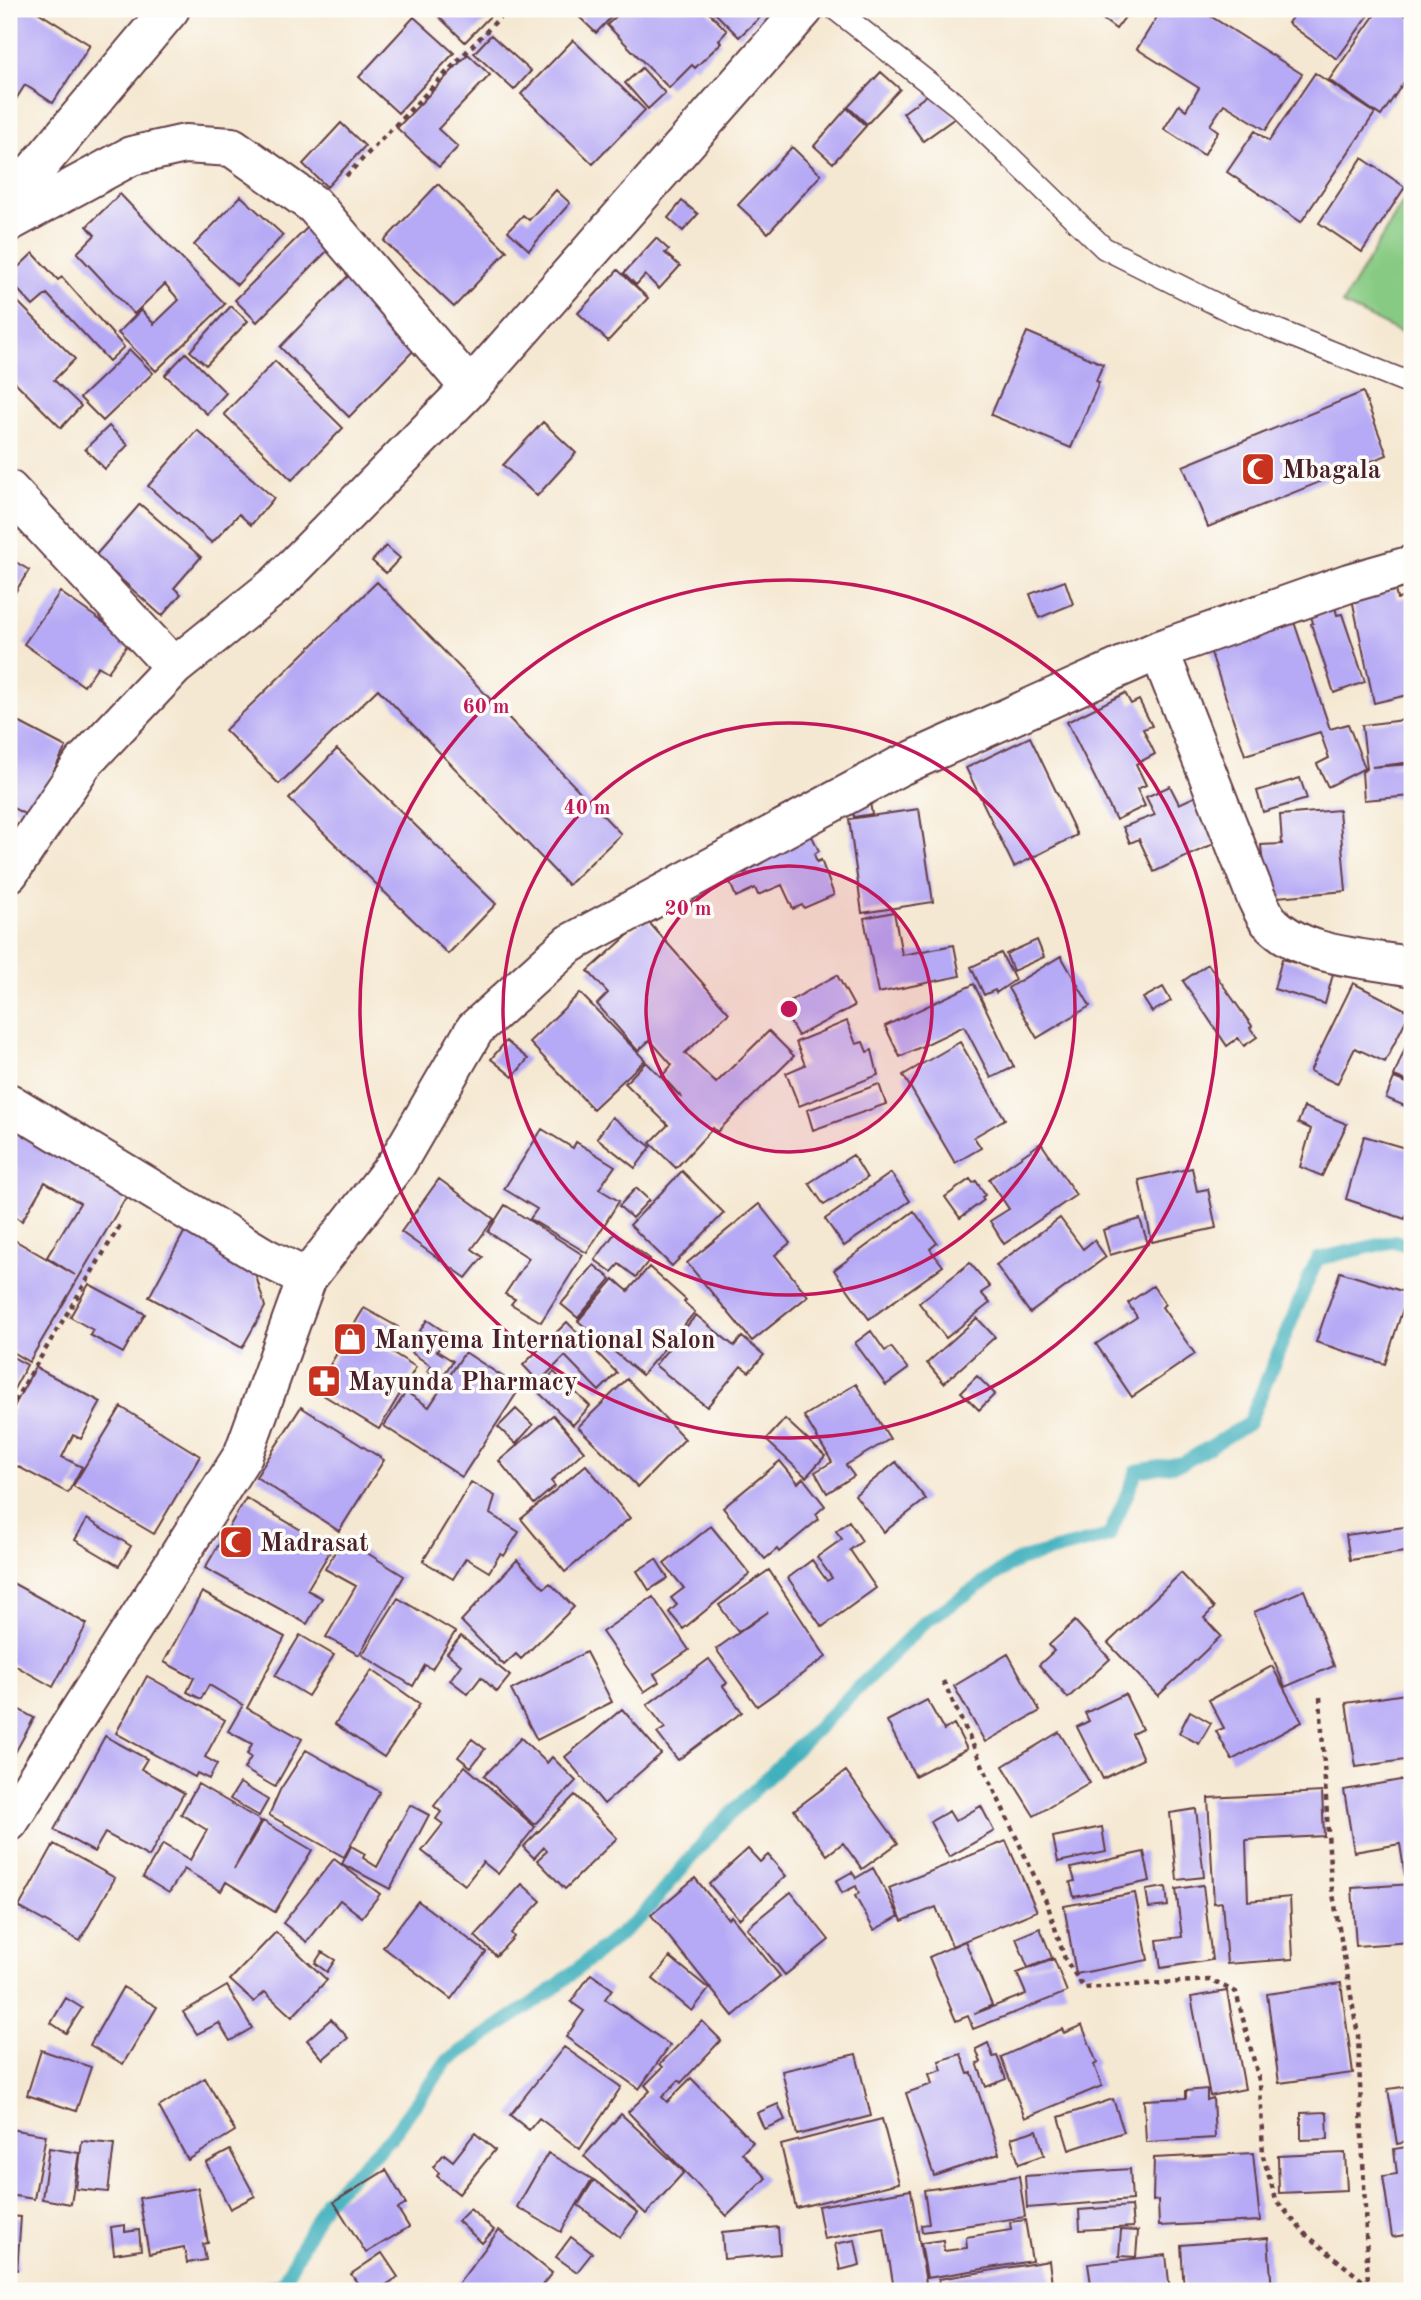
<svg xmlns="http://www.w3.org/2000/svg" width="1421" height="2300" font-family="'Old Standard TT',serif">
<rect width="100%" height="100%" fill="#fdfcf7"/>
<filter id="ink" filterUnits="userSpaceOnUse"><feTurbulence type="fractalNoise" baseFrequency=".0143" numOctaves="2"/><feDisplacementMap in="SourceGraphic" scale="14" xChannelSelector="R" yChannelSelector="G"/><feConvolveMatrix kernelMatrix="1 2 1 2 8 2 1 2 1" color-interpolation-filters="sRGB"/></filter>
<filter id="wash" filterUnits="userSpaceOnUse"><feTurbulence type="fractalNoise" baseFrequency=".00686" numOctaves="4" result="noise"/><feDisplacementMap in="SourceGraphic" scale="28" xChannelSelector="R" yChannelSelector="G"/><feGaussianBlur stdDeviation="1.57" result="paint"/><feColorMatrix in="noise" values="0 0 0 0 0 0 0 0 0 0 0 0 0 0 0 0 0 1.4 0 .05"/><feComposite in="paint" operator="in"/></filter>
<g filter="url(#wash)">
<rect width="100%" height="100%" fill="#f5e8d2"/>
<!-- green -->
<path fill="#87ca83" stroke="#687457" stroke-width="2" d="M1412 187V338L1342 304Z"/>
<g fill="none" stroke-linecap="round" stroke-linejoin="round">
<!-- stream -->
<path stroke="#41b0bd" stroke-width="14" d="M257 2291 282 2284 326 2201 391 2137 447 2061 548 1993 642 1916 715 1829 926 1621 1018 1560 1109 1536 1137 1471 1183 1463 1249 1423 1317 1259 1395 1241 1412 1247"/>
</g>
<g id="blocks">
<!-- building -->
<path fill="#b6a9f5" d="M11 9H33L90 45 53 103 25 85 9 110Z
M431 9H497L465 42Z
M571 9H619L596 33Z
M624 9H706L727 31 719 40 721 43 695 68 692 65 669 88 607 25Z
M711 9H769L739 37Z
M1089 9H1131L1116 29Z
M1162 9H1199L1302 74 1266 130 1224 104 1210 125 1218 131 1204 155 1164 129 1179 105 1186 110 1199 88 1137 49Z
M1298 9H1373L1337 59 1288 23Z
M1379 9H1395L1412 20V70L1381 116 1329 80Z
M414 17 454 53 398 113 359 77Z
M491 35 531 71 514 90 474 53Z
M573 40 645 110 593 164 521 94Z
M468 54 490 75 438 129 458 147 439 167 397 128Z
M642 68 665 93 648 109 625 83Z
M881 72 900 89 867 124 848 107Z
M1315 73 1375 113 1301 222 1227 172 1255 131 1269 141Z
M934 90 955 118 923 141 903 113Z
M847 108 866 126 833 163 814 146Z
M341 123 365 146 327 187 303 164Z
M792 147 821 175 768 233 738 205Z
M1362 158 1405 187 1362 252 1319 223Z
M438 184 507 251 454 307 384 241Z
M556 190 570 203 529 250 508 231 523 215 529 220Z
M120 194 225 304 156 371 118 333 141 310 154 324 179 300 165 284 134 314 77 253 95 235 87 226Z
M241 196 283 235 237 285 194 245Z
M682 201 698 214 683 231 668 218Z
M312 223 333 245 257 322 235 300Z
M656 238 669 250 665 253 680 266 659 289 645 275 636 285 624 273Z
M33 253 58 280 62 277 124 347 109 361 47 294 33 306 9 280V276Z
M618 270 648 298 608 341 578 313Z
M350 274 419 345 349 417 280 347Z
M9 293 75 359 54 380 81 406 61 428 9 376Z
M231 306 248 321 206 365 190 351Z
M1027 332 1103 364 1096 381 1099 382 1071 448 991 415Z
M130 350 153 373 103 421 80 398Z
M186 353 226 393 207 414 165 375Z
M275 361 343 428 292 480 224 414Z
M1363 392 1387 455 1208 527 1183 466Z
M543 422 576 453 537 496 503 465Z
M109 426 128 445 105 469 85 449Z
M197 430 274 498 251 525 239 514 212 543 148 486Z
M140 504 201 557 174 588 181 594 162 616 95 556Z
M386 546 400 558 386 573 372 561Z
M9 558 29 570 9 602Z
M1065 581 1073 604 1039 618 1030 594Z
M377 582 621 834 568 885 378 689 279 784 225 730Z
M1395 590 1397 599 1412 597V694L1374 703 1352 599Z
M60 592 130 641 108 672 98 666 84 686 24 644Z
M1335 607 1337 615 1342 614 1365 682 1334 693 1311 624 1313 623 1311 616Z
M1293 619 1330 729 1348 724 1365 768 1328 787 1317 764 1329 758 1320 732 1245 755 1209 647Z
M1125 693 1131 704 1139 700 1152 726 1143 729 1155 754 1136 764 1146 785 1137 789 1145 806 1116 820 1067 722Z
M9 717 66 747 30 817 9 806Z
M1412 719V762L1372 767 1412 764V796L1364 800 1362 772 1367 768 1362 725Z
M1030 737 1077 835 1014 867 966 768Z
M337 749 496 904 448 954 289 799Z
M1300 778 1307 799 1263 812 1257 791Z
M1170 786 1179 804 1205 792 1226 838 1154 872 1139 839 1130 843 1123 827 1155 815 1146 797Z
M869 797 872 814 854 817 851 800Z
M919 809 933 902 862 913 849 819Z
M1339 810 1346 891 1266 898 1261 845 1282 844 1280 815Z
M811 834 819 851 814 854 817 862 821 860 834 895 804 908 802 905 793 909 782 885 758 895 755 888 736 897 729 880 747 872 745 868Z
M894 912 902 955 954 945 960 976 878 993 864 918Z
M646 919 729 1013 685 1053 716 1083 769 1031 794 1056 717 1132 713 1128 676 1168 650 1143 668 1125 625 1083 646 1062 682 1098 662 1076 672 1065 650 1040 638 1051 597 1004 608 993 588 971Z
M1037 940 1044 957 1013 971 1006 954Z
M1001 953 1015 980 996 993 995 990 984 995 971 967Z
M1061 956 1090 1006 1037 1038 1008 988Z
M1282 959 1333 974 1325 1004 1274 989Z
M1208 964 1252 1026 1250 1028 1257 1037 1244 1046 1238 1038 1227 1046 1183 981Z
M837 975 854 1006 798 1036 781 1006Z
M1353 983 1410 1012 1385 1062 1355 1048 1337 1084 1310 1071Z
M974 984 1014 1067 991 1078 964 1026 900 1057 885 1026Z
M1163 987 1171 1001 1152 1012 1143 998Z
M580 993 645 1060 593 1109 529 1042Z
M847 1021 856 1044 863 1042 867 1052 872 1050 878 1075 799 1106 786 1073 805 1065 796 1042Z
M1412 1030V1083L1394 1076Z
M506 1041 528 1059 513 1077 491 1059Z
M960 1042 1005 1119 974 1137 981 1148 955 1163 903 1075Z
M1394 1078 1412 1085V1109L1386 1098Z
M879 1084 886 1104 813 1130 807 1110Z
M1304 1107 1347 1124 1322 1176 1300 1167 1311 1129 1298 1123Z
M612 1117 651 1147 635 1168 597 1138Z
M9 1125 132 1187 29 1362 9 1350V1237L75 1275 47 1257 80 1203 45 1182 22 1221 9 1213Z
M542 1129 573 1148 576 1142 615 1166 599 1189 619 1201 587 1253 530 1219 537 1209 504 1189Z
M1364 1136 1412 1150V1199L1405 1219 1346 1199Z
M1041 1143 1076 1195 1004 1244 990 1221 1009 1209 989 1179Z
M853 1155 867 1178 824 1205 809 1183Z
M1192 1168 1197 1191 1208 1189 1216 1228 1152 1242 1139 1180Z
M682 1171 724 1213 672 1266 630 1225Z
M891 1173 910 1201 844 1246 825 1219Z
M439 1179 494 1219 472 1249 483 1257 466 1278 401 1232Z
M970 1179 973 1183 976 1181 985 1195 982 1197 984 1200 960 1218 945 1197Z
M636 1188 649 1200 632 1218 619 1206Z
M759 1204 790 1243 775 1255 808 1296 752 1341 687 1263Z
M505 1205 583 1255 541 1322 511 1304 515 1299 505 1294 529 1258 488 1232Z
M914 1211 937 1243 930 1249 943 1266 869 1319 834 1270Z
M1060 1218 1083 1249 1094 1240 1106 1257 1030 1313 996 1265Z
M1140 1219 1148 1244 1110 1255 1103 1230Z
M187 1227 252 1262 265 1307 242 1348 149 1297Z
M615 1233 650 1259 636 1277 619 1264 612 1272 595 1260Z
M970 1263 990 1287 981 1293 990 1303 946 1338 919 1303Z
M594 1265 611 1279 578 1318 561 1304Z
M649 1267 686 1300 684 1302 695 1312 642 1375 578 1321 614 1279 628 1291Z
M1340 1272 1408 1293 1385 1364 1316 1342Z
M89 1284 145 1314 123 1353 90 1335 93 1330 70 1317Z
M1153 1286 1165 1304 1162 1307 1195 1354 1132 1397 1096 1344 1137 1317 1128 1303Z
M364 1308 398 1327 385 1348 416 1367 379 1429 315 1390Z
M696 1315 734 1346 742 1337 764 1355 749 1372 741 1366 707 1407 655 1365Z
M977 1318 995 1337 944 1383 927 1363Z
M427 1320 448 1334 437 1351 453 1361 440 1380 427 1371 431 1366 412 1353 421 1340 416 1337Z
M567 1322 617 1373 599 1391 565 1356 539 1382 523 1365Z
M871 1331 885 1351 891 1347 908 1369 886 1385 855 1343Z
M465 1352 520 1388 462 1477 384 1426 406 1392 429 1407Z
M9 1355 27 1365 9 1398Z
M35 1367 101 1402 81 1439 73 1435 62 1457 82 1467 68 1493 9 1462V1416Z
M554 1372 590 1406 573 1425 536 1390Z
M977 1376 995 1394 979 1410 961 1392Z
M627 1379 685 1439 638 1487 578 1427Z
M856 1384 890 1439 846 1465 854 1476 827 1493 815 1472 832 1462 804 1416Z
M121 1407 200 1456 154 1534 73 1486Z
M301 1407 384 1460 339 1531 256 1477Z
M516 1409 533 1425 516 1444 498 1427Z
M553 1415 584 1451 551 1481 555 1486 534 1504 499 1461Z
M785 1419 825 1456 806 1477 766 1440Z
M780 1461 798 1483 803 1478 825 1506 816 1514 819 1519 779 1552 777 1549 765 1559 723 1508Z
M896 1462 926 1499 884 1532 855 1495Z
M586 1465 630 1518 565 1572 521 1519Z
M471 1482 495 1496 490 1514 519 1532 504 1556 500 1554 489 1572 466 1558 453 1579 423 1561Z
M246 1498 332 1548 307 1590 322 1598 307 1624 205 1568Z
M87 1519 131 1546 119 1566 75 1540Z
M849 1521 862 1541 850 1550 876 1588 822 1627 788 1578 812 1560 827 1581 832 1578 817 1557 842 1539 836 1531Z
M711 1526 750 1574 683 1629 669 1612 677 1605 671 1598 684 1588 664 1564Z
M1412 1526V1551L1350 1560 1346 1535Z
M343 1538 404 1576 359 1655 326 1637 356 1586 325 1569Z
M656 1559 668 1578 649 1590 637 1571Z
M517 1560 544 1588 550 1583 574 1607 521 1659 516 1654 504 1665 461 1621Z
M769 1570 826 1657 757 1706 716 1649 768 1612 738 1632 719 1605Z
M1181 1573 1214 1608 1204 1618 1221 1636 1158 1696 1108 1643Z
M9 1581 87 1624 53 1687 9 1662Z
M1304 1590 1334 1666 1285 1687 1254 1612Z
M202 1592 285 1637 247 1708 302 1739 275 1787 244 1769 251 1757 247 1754 252 1744 228 1731 243 1705 209 1685 201 1699 187 1692 194 1678 164 1662Z
M653 1597 689 1650 654 1674 659 1682 644 1692 602 1632Z
M398 1598 455 1632 432 1669 425 1665 413 1686 362 1655Z
M1075 1621 1110 1659 1068 1698 1039 1665 1054 1651 1049 1645Z
M300 1635 334 1655 308 1696 275 1676Z
M461 1636 510 1676 497 1692 481 1677 468 1694 450 1680 461 1665 447 1653Z
M586 1652 612 1702 537 1740 511 1690Z
M1008 1654 1040 1711 985 1742 954 1686Z
M709 1659 727 1683 723 1686 742 1712 678 1760 657 1733 665 1728 647 1705Z
M1272 1666 1302 1722 1232 1760 1216 1731 1224 1728 1209 1700Z
M372 1670 420 1704 384 1757 335 1724Z
M147 1676 225 1720 205 1757 217 1764 209 1779 197 1773 195 1777 116 1733Z
M1412 1693V1759L1356 1767 1346 1703Z
M1125 1694 1142 1729 1132 1734 1143 1759 1103 1779 1077 1727 1089 1721 1085 1713Z
M927 1700 944 1730 954 1724 967 1749 915 1776 887 1721Z
M9 1704 34 1718 9 1764Z
M622 1709 661 1754 604 1804 565 1757Z
M1190 1711 1211 1723 1199 1744 1179 1733Z
M1059 1732 1090 1783 1034 1816 1003 1766Z
M105 1736 147 1759 141 1769 184 1793 149 1857 105 1833 94 1852 54 1830Z
M521 1738 547 1763 552 1757 576 1781 534 1825 484 1776Z
M472 1739 485 1749 471 1767 458 1757Z
M306 1750 380 1792 344 1857 269 1815 280 1790Z
M465 1766 535 1827 498 1874 483 1862 465 1885 422 1851 443 1824 436 1819 441 1812 434 1806Z
M846 1771 898 1843 862 1869 843 1843 827 1855 794 1810Z
M1412 1778V1875L1405 1876 1400 1844 1354 1852 1344 1790Z
M240 1783 268 1800 259 1816 230 1799Z
M198 1784 261 1821 234 1869 263 1821 312 1850 275 1912 226 1882 221 1891 184 1869 169 1893 143 1877 163 1844 190 1860 207 1830 181 1814Z
M1322 1792 1324 1836 1246 1840 1248 1901 1290 1897 1293 1959 1227 1964 1222 1902 1214 1903 1208 1798Z
M575 1795 617 1838 565 1889 537 1860 547 1851 544 1847 534 1858 523 1847Z
M410 1805 429 1815 390 1889 342 1864 351 1846 365 1854 363 1858 377 1867Z
M981 1806 994 1831 949 1857 930 1822 949 1811 955 1821Z
M1196 1809 1204 1877 1177 1880 1170 1813Z
M1102 1827 1106 1852 1058 1862 1053 1837Z
M1006 1841 1037 1911 952 1946 936 1907 902 1921 889 1888Z
M54 1844 115 1878 80 1941 19 1907Z
M748 1849 760 1862 768 1855 786 1876 739 1919 709 1884Z
M1144 1852 1150 1881 1074 1897 1070 1882 1075 1881 1071 1868Z
M334 1859 380 1894 362 1917 340 1900 307 1942 283 1923Z
M873 1868 899 1916 874 1930 855 1896 859 1893 856 1886 842 1893 836 1881 852 1872 856 1878Z
M695 1878 728 1919 731 1916 780 1976 733 2016 651 1915Z
M522 1884 541 1901 511 1933 514 1937 496 1956 475 1936Z
M1412 1884V1942L1356 1946 1352 1888Z
M1203 1885 1212 1960 1161 1968 1157 1940 1182 1937 1176 1889Z
M1166 1887 1168 1906 1149 1908 1146 1890Z
M791 1892 829 1940 785 1975 747 1928Z
M1135 1893 1148 1960 1076 1974 1064 1906Z
M418 1901 486 1952 451 1999 383 1947Z
M1040 1928 1052 1958 1028 1968 1016 1938Z
M276 1932 327 1980 292 2017 265 1992 254 2002 230 1980Z
M965 1941 992 2005 974 2014 1026 1994 1017 1973 1054 1959 1067 1992 973 2029 968 2016 956 2021 929 1957Z
M322 1952 335 1960 327 1972 315 1963Z
M670 1957 709 1989 692 2011 653 1979Z
M591 1974 612 1989 605 1999 670 2045 639 2089 566 2037 584 2011 571 2002Z
M1341 1983 1353 2073 1279 2083 1267 1994Z
M227 1986 252 2028 230 2041 219 2023 197 2034 183 2012Z
M123 1987 157 2007 123 2064 90 2045Z
M1227 1991 1245 2089 1210 2096 1191 1997Z
M66 1998 82 2008 66 2033 51 2023Z
M331 2019 348 2038 323 2059 307 2040Z
M702 2021 721 2040 681 2083 679 2080 662 2097 667 2102 691 2078 753 2142 742 2153 766 2178 727 2216 628 2112 650 2091 645 2085 663 2067 660 2064Z
M1082 2025 1097 2063 1094 2065 1102 2086 1025 2118 1001 2057 1062 2029 1064 2033Z
M988 2043 993 2057 997 2056 1006 2079 986 2087 977 2063 981 2062 976 2049Z
M564 2047 621 2087 580 2149 539 2118 529 2130 510 2115Z
M41 2050 91 2067 76 2111 27 2095Z
M856 2054 871 2116 797 2135 782 2071Z
M961 2054 968 2074 972 2073 999 2154 934 2176 906 2093 932 2084 929 2074 942 2070 939 2061Z
M205 2078 235 2131 188 2160 159 2107Z
M1410 2086 1412 2141 1397 2144 1388 2089Z
M1207 2089V2100L1213 2098 1215 2138 1146 2142 1144 2100 1186 2098V2091Z
M1113 2099 1124 2132 1069 2150 1059 2117Z
M778 2104 785 2120 764 2129 757 2113Z
M1327 2112 1328 2139 1301 2140V2113Z
M621 2114 684 2172 646 2214 584 2156Z
M882 2119 899 2183 796 2208 781 2145Z
M9 2129 46 2135 34 2199 9 2195Z
M1037 2130 1044 2155 1019 2164 1011 2138Z
M475 2133 495 2150 459 2194 437 2176 439 2173 433 2167 444 2154 453 2161Z
M82 2141 114 2144 108 2192 76 2189Z
M1412 2146V2234L1392 2237 1383 2176 1397 2174 1394 2149Z
M49 2148 79 2153 71 2204 42 2199Z
M230 2150 255 2196 230 2209 206 2163Z
M548 2153 592 2179 561 2232 517 2207Z
M1253 2153 1260 2221 1159 2226 1158 2200 1153 2201 1154 2158Z
M1345 2153 1347 2190 1279 2193 1278 2156Z
M1130 2169 1132 2200 1027 2208 1025 2176Z
M386 2170 406 2204 398 2209 409 2227 366 2253 334 2202Z
M1019 2176 1025 2217 922 2232 921 2225 929 2224 924 2190Z
M594 2180 638 2213 620 2237 578 2205Z
M198 2188 208 2243 203 2244 206 2260 187 2263 184 2247 149 2254 139 2198Z
M911 2190 926 2283 894 2289 884 2228 824 2239 818 2206Z
M1131 2206 1133 2227 1080 2230 1079 2210Z
M470 2209 494 2230 482 2243 458 2221Z
M9 2216 21 2217 17 2270H9Z
M1025 2220 1032 2261 927 2278 921 2243 943 2240 944 2251 967 2248 966 2237 1011 2230 1010 2222Z
M125 2225V2232L139 2230 141 2250 114 2254 111 2227Z
M778 2227 780 2254 724 2259 722 2232Z
M499 2230 552 2273 537 2291H453Z
M1121 2230 1138 2231 1136 2257 1119 2256Z
M571 2237 592 2253 577 2272 556 2257Z
M1268 2238 1272 2291H1184L1181 2245Z
M855 2240 860 2265 840 2270 835 2244Z
M382 2253 398 2277 386 2285 390 2291H363L351 2274Z
M1166 2255 1170 2291H1092L1088 2264Z
M1049 2261 1053 2291H941L939 2279Z"/>
</g>
</g>
<g filter="url(#ink)">
<use href="#blocks" fill-opacity="0" stroke="#643d44" stroke-width="2"/>
<g fill="none" stroke-linecap="round" stroke-linejoin="round">
<!-- service casing -->
<g stroke="#643d44" stroke-width="24">
<path id="service" d="M835 9 958 106 1104 248 1232 312 1412 384"/>
</g>
<!-- minor casing -->
<g stroke="#643d44" stroke-width="42">
<path id="minor" d="M9 201 170 9
M9 222 131 156 185 144 232 147 314 205 470 388
M9 490 174 667
M1159 650 1256 897C1260 905 1264 915 1269 921 1304 959 1366 957 1412 967
M9 873 83 763 174 667 277 584 470 388 804 9
M9 1103 264 1257 307 1278 397 1163 475 1029 569 944 898 767 1159 650 1349 583 1412 565
M9 1822 243 1455 307 1278"/>
</g>
<!-- path -->
<path stroke="#643d44" stroke-width="4.5" stroke-dasharray="5 5" stroke-linecap="butt" d="M346 176 508 9
M9 1410 122 1222
M943 1681 1047 1903 1065 1959 1084 1988 1210 1980 1236 1992 1260 2084 1263 2156 1276 2200 1304 2233 1368 2285V2291
M1320 1697 1331 1883 1358 2035 1368 2284"/>
<!-- service -->
<use href="#service" stroke="#fff" stroke-width="21"/>
<!-- minor -->
<use href="#minor" stroke="#fff" stroke-width="38"/>
</g>
</g>
<!-- distance rings -->
<circle cx="789" cy="1009" r="143" fill="#c2185b" fill-opacity=".12"/>
<g fill="none" stroke="#c2185b" stroke-width="3.5">
<circle cx="789" cy="1009" r="143"/>
<circle cx="789" cy="1009" r="286"/>
<circle cx="789" cy="1009" r="429"/>
</g>
<!-- icons -->
<defs>
<g id="mosque-square" transform="scale(1.75)"><rect x="-9" y="-9" width="18" height="18" rx="4" fill="#c8321e" stroke="#fdfcf7"/><path d="M3.5-4.9A6 6 0 1 0 3.5 4.9A5 5 0 1 1 3.5-4.9Z" fill="#fff"/></g>
<g id="shop-square" transform="scale(1.75)"><rect x="-9" y="-9" width="18" height="18" rx="4" fill="#c8321e" stroke="#fdfcf7"/><path d="M-5-2.5h2.3a2.7 3.5 0 0 1 5.4 0H5L5.5 6h-11ZM-1.5-2.5h3a1.5 2.3 0 0 0-3 0Z" fill="#fff"/></g>
<g id="pharmacy-square" transform="scale(1.75)"><rect x="-9" y="-9" width="18" height="18" rx="4" fill="#c8321e" stroke="#fdfcf7"/><path d="M-2-6h4v4h4v4h-4v4h-4v-4h-4v-4h4Z" fill="#fff"/></g>
</defs>
<g fill-rule="evenodd">
<use href="#mosque-square" x="1258" y="469"/>
<use href="#shop-square" x="350" y="1339"/>
<use href="#pharmacy-square" x="324" y="1381"/>
<use href="#mosque-square" x="236" y="1542"/>
</g>
<g text-anchor="middle" stroke-width="7" stroke-linejoin="round" paint-order="stroke">
<!-- poi labels -->
<g font-size="26" font-weight="bold" fill="#4a1f2b" stroke="#fdfcf7" text-anchor="start">
<text x="1282" y="478">Mbagala</text>
<text x="374" y="1348">Manyema International Salon</text>
<text x="348" y="1390">Mayunda Pharmacy</text>
<text x="260" y="1551">Madrasat</text>
</g>
</g>
<circle cx="789" cy="1009" r="10" fill="#c2185b" stroke="#fdfcf7" stroke-width="3.5"/>
<g font-size="21" text-anchor="middle" font-weight="bold" fill="#c2185b" stroke="#fdfcf7" stroke-width="7" stroke-linejoin="round" paint-order="stroke">
<text x="486" y="713">60 m</text>
<text x="587" y="814">40 m</text>
<text x="688" y="915">20 m</text>
</g>
<!-- margin -->
<rect width="1421" height="2300" fill="none" stroke="#fdfcf7" stroke-width="35"/>
</svg>
